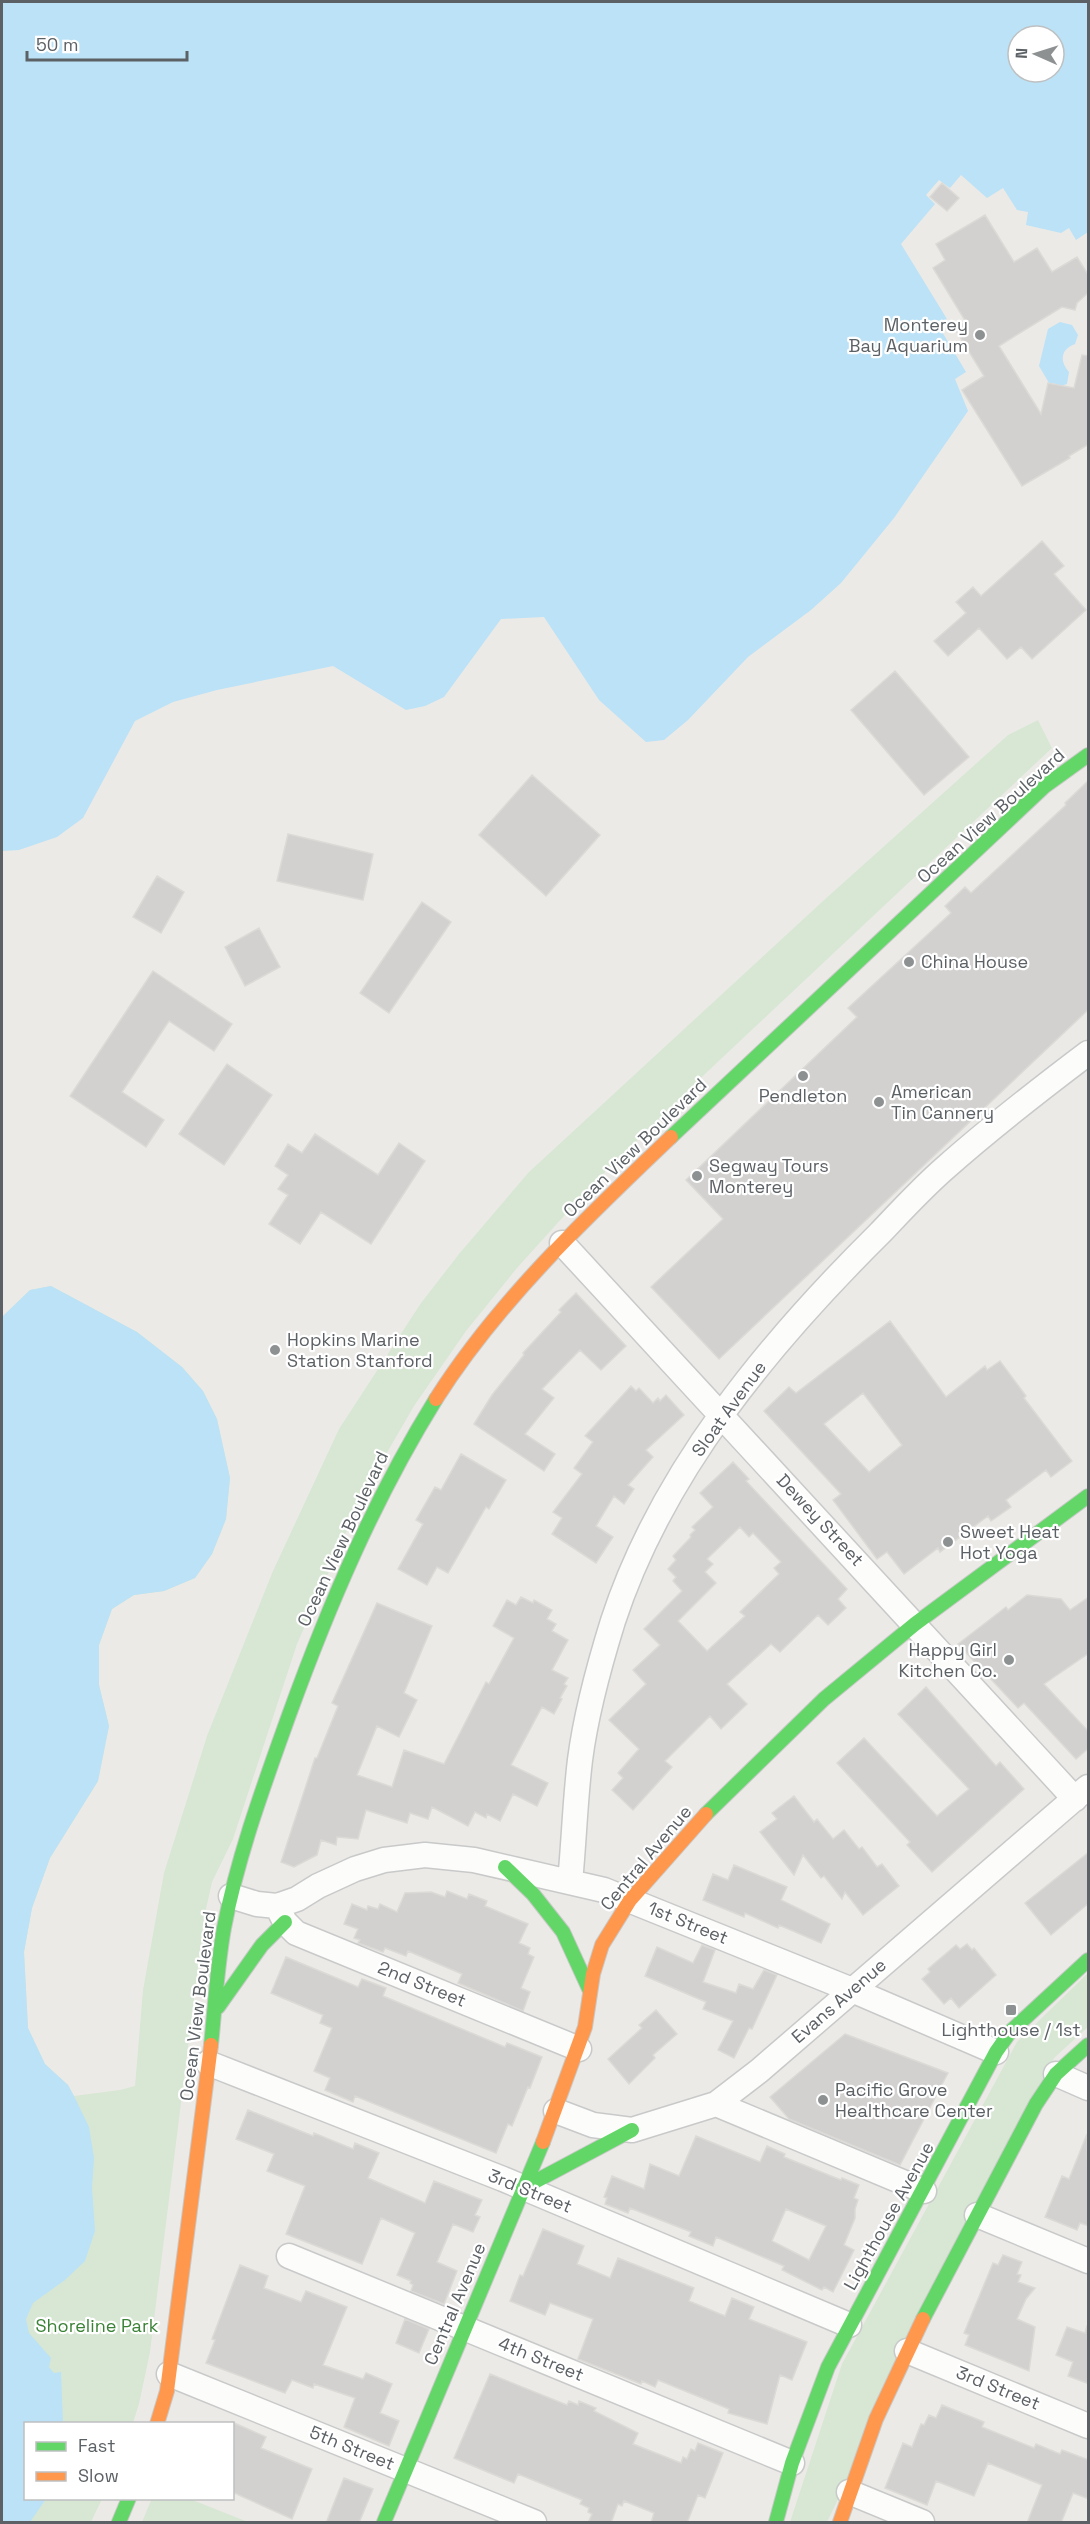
<svg xmlns="http://www.w3.org/2000/svg" width="1090" height="2524" font-family="'Space Grotesk',sans-serif">
<rect width="100%" height="100%" fill="#eceae7"/>
<!-- green -->
<path fill="#d7e7d3" d="M1038 720 1052 748 706 1073 591 1186 517 1268 466 1331 414 1406 363 1494 297 1644 233 1839 212 1882 204 1918 150 2352 139 2404 133 2423 26 2424V2498L102 2499 91 2522H2V1317L30 1290 51 1286 137 1332 182 1367 203 1391 217 1419 230 1478 226 1519 212 1554 195 1578 164 1591 134 1595 112 1609 99 1645V1685L109 1726 98 1781 50 1858 32 1908 24 1952 28 2028 45 2064 68 2085 74 2096 120 2090 135 2086 143 1990 164 1873 207 1736 273 1571 339 1429 421 1303 459 1254 529 1172 823 901 1008 735Z
M1088 1973V2027L1054 2058 827 2522H790L842 2364 1017 2042Z
M152 2498 190 2499 248 2522H142Z"/>
<!-- water -->
<path fill="#bbe2f6" fill-rule="evenodd" d="M2 2H1088V232L1076 240 1069 228 1061 233 1026 225 1028 212 1017 210 1003 188 987 198 961 175 950 188 939 180 926 195 935 204 901 244 947 319 938 325 966 372 955 379 968 411 894 518 841 583 811 610 748 657 688 720 664 740 646 742 599 700 544 617 501 619 444 697 425 706 406 710 333 666 217 690 173 702 135 721 83 818 57 837 19 850 2 851ZM1018 36H1054V72H1018Z
M1060 322 1072 325 1078 335 1075 344C1061 349 1059 361 1069 372L1067 384 1057 387V384L1049 383 1039 366 1048 329Z
M51 1286 137 1332 182 1367 203 1391 217 1419 230 1478 226 1519 212 1554 195 1578 164 1591 134 1595 112 1609 99 1645V1685L109 1726 98 1781 50 1858 32 1908 24 1952 28 2028 45 2064 68 2085 74 2096 89 2127 94 2158 92 2188 95 2231 85 2261 65 2280 33 2303 26 2319 29 2333 51 2358 49 2367 54 2373 61 2372 63 2423 26 2424V2498L46 2499 30 2522H2V1317L30 1290Z"/>
<!-- building -->
<path fill="#d2d1d0" stroke="#dcdad6" stroke-width="1.5" fill-rule="evenodd" d="M942 183 959 198 947 211 930 197Z
M985 215 1014 262 1037 248 1052 272 1077 257 1089 276V292L1077 303 1075 310 1062 307 999 346 1041 414 1048 383 1074 388 1082 355 1089 356V444L1069 456 1070 458 1022 486 962 390 984 376 955 329 966 322 933 268 945 260 936 244Z
M1042 541 1064 566 1054 574 1086 610 1032 659 1021 647 1007 659 979 628 948 656 934 641 966 613 956 602 973 587 981 596Z
M895 671 969 757 924 795 851 710Z
M532 775 600 835 546 896 479 835Z
M1089 780V1009L719 1359 651 1287 723 1219 686 1180 857 1017 848 1008 951 913 945 906 965 887 971 893 1066 805 1065 803Z
M288 834 373 854 363 900 277 881Z
M157 876 184 892 161 933 133 917Z
M422 902 451 922 389 1013 360 993Z
M259 928 280 967 245 986 225 947Z
M153 971 232 1024 214 1051 169 1021 122 1092 164 1120 146 1147 70 1096Z
M227 1064 272 1095 224 1165 179 1134Z
M315 1134 378 1175 399 1143 425 1161 371 1244 321 1212 300 1244 269 1224 288 1195 278 1189 288 1175 275 1166 288 1144 302 1153Z
M576 1293 626 1346 601 1370 580 1350 542 1389 554 1398 525 1434 555 1454 544 1471 474 1424 492 1395 524 1355 523 1353 561 1312 559 1310Z
M890 1321 946 1397 985 1366 987 1370 1000 1361 1026 1396 1024 1398 1072 1461 1051 1477 1046 1470 1006 1500 1011 1507 991 1521 988 1516 940 1552 938 1548 904 1574 887 1552 877 1559 833 1500 841 1494 764 1411 789 1387 796 1393ZM863 1393 902 1445 869 1472 824 1424Z
M631 1386 636 1391 639 1388 653 1403 658 1398 660 1401 666 1395 684 1415 646 1450 653 1457 628 1485 634 1489 624 1504 614 1496 596 1526 613 1537 596 1563 552 1534 562 1518 553 1512 582 1474 574 1468 593 1442 585 1436Z
M461 1454 506 1480 489 1509 486 1507 448 1573 437 1567 427 1585 398 1569 423 1524 416 1520 435 1487 441 1490Z
M733 1462 749 1479 746 1481 847 1589 838 1599 846 1608 828 1625 818 1615 780 1652 771 1644 727 1684 747 1704 721 1729 710 1716 665 1761 672 1767 633 1810 612 1790 623 1778 618 1773 639 1749 609 1720 646 1684 633 1670 660 1645 644 1629 682 1591 673 1581 676 1577 668 1569 676 1560 673 1556 691 1537 690 1535 695 1530 692 1527 713 1507 700 1493ZM740 1527 749 1537 753 1533 781 1562 774 1568 779 1574 740 1612 745 1616 707 1651 678 1621 716 1583 705 1572 713 1564 707 1559Z
M1027 1595 1061 1599 1070 1610 1089 1597V1653L1044 1684 1089 1732V1748L1076 1759 1024 1703 1018 1708 958 1644 1006 1607 1008 1610Z
M521 1597 533 1603 534 1600 552 1610 547 1619 556 1624 552 1631 568 1640 552 1670 568 1678 564 1684 567 1686 560 1698 562 1699 554 1714 542 1707 511 1765 548 1783 537 1806 513 1794 500 1821 487 1814 486 1818 475 1812 468 1826 432 1807 428 1819 410 1813 407 1823 366 1810 358 1839 337 1837 336 1845 321 1840 317 1855 294 1867 281 1862 315 1758H317L338 1706 332 1703 377 1603 432 1626 404 1693 417 1700 399 1737 377 1726 357 1775 392 1787 404 1750 444 1764 486 1682 489 1684 514 1638 493 1626 507 1600 516 1605Z
M926 1687 996 1766 1000 1762 1024 1789 932 1872 907 1845 910 1842 837 1763 864 1738 937 1816 969 1789 898 1714Z
M794 1796 814 1822 817 1819 833 1839 844 1830 859 1849 862 1847 877 1867 882 1864 899 1886 863 1915 845 1892 842 1899 824 1876 821 1878 803 1855 794 1875 760 1832 777 1819 772 1813Z
M1089 1852V1903L1051 1935 1025 1903Z
M734 1865 787 1887 781 1900 830 1924 821 1943 779 1925 778 1928 745 1913 744 1917 703 1900 713 1874 728 1880Z
M447 1891 467 1899 469 1894 487 1901 485 1906 528 1924 519 1943 530 1948 528 1954 534 1957 521 1988 530 1992 523 2011 458 1983 462 1974 408 1951 406 1956 385 1948 383 1952 358 1943 360 1940 354 1938 358 1929 344 1924 352 1904 367 1910 368 1906 378 1909 380 1904 397 1912 405 1893 431 1892 445 1897Z
M967 1944 972 1950 974 1948 996 1975 959 2008 951 1998 944 2004 922 1979 930 1972 928 1969 956 1945 960 1949Z
M702 1945 715 1950 703 1982 736 1993 739 1984 753 1989 764 1970 777 1975 752 2029 749 2028 734 2058 718 2050 733 2021 703 2009 706 2002 645 1976 657 1947 693 1963Z
M286 1957 358 1987 362 1979 386 1988 383 1996 505 2047 507 2043 542 2057 530 2088 528 2087 512 2126 508 2124 496 2153 355 2096 353 2102 325 2090 330 2078 314 2071 332 2028 320 2023 323 2015 271 1993Z
M656 2010 677 2034 653 2055 655 2058 629 2084 608 2059 642 2028 639 2025Z
M845 2034 948 2073 900 2165 789 2119 770 2097Z
M248 2110 313 2136 314 2133 353 2149 355 2143 379 2153 368 2178 425 2203 434 2181 482 2200 475 2215 480 2217 473 2232 453 2224 437 2262 457 2271 444 2304 411 2291 413 2285 410 2283 411 2281 397 2275 415 2233 381 2218 362 2264 286 2234 305 2186 267 2171 274 2154 236 2139Z
M1087 2134 1089 2226 1080 2223 1077 2230 1045 2217 1062 2176 1069 2179Z
M696 2136 760 2162 767 2146 785 2154 784 2157 841 2180 842 2178 859 2185 854 2198 858 2200 855 2209V2218L844 2245 854 2250 833 2292 824 2287 822 2290 782 2270 784 2266 716 2237 713 2246 689 2236 691 2232 630 2208 628 2213 605 2204 607 2198 604 2197 612 2176 644 2189 650 2164 679 2176ZM786 2209 826 2226 809 2260 772 2241Z
M543 2229 584 2246 577 2264 610 2278 618 2258 694 2288 689 2301 725 2316 732 2298 754 2307 749 2319 807 2342 792 2380 780 2375 767 2424 728 2413 729 2409 658 2380 655 2387 642 2381 641 2384 578 2359 593 2319 550 2303 545 2315 510 2301 520 2275 523 2276Z
M1003 2255 1022 2262 1017 2274 1021 2275 1018 2282 1035 2288 1026 2299 1017 2319 1035 2327 1029 2371 965 2345 969 2335 964 2333 993 2263 998 2265Z
M240 2265 268 2276 264 2288 301 2302 306 2291 347 2307 323 2365 363 2379 366 2373 392 2384 380 2413 399 2421 389 2446 344 2427 355 2398 314 2384 313 2388 292 2380 285 2393 206 2363 215 2340 212 2339Z
M405 2319 429 2329 419 2353 396 2343Z
M1087 2326 1089 2327V2384L1068 2376 1073 2362 1056 2355 1067 2327 1085 2333Z
M490 2374 567 2405 569 2401 578 2405 579 2401 596 2408 594 2411 638 2433 633 2444 681 2463 683 2457 687 2459 691 2449 695 2451 698 2443 723 2453 705 2498 698 2495 687 2523H651L654 2513 624 2501 622 2506 618 2504 611 2523H588L592 2514 588 2512 589 2508 580 2504 582 2500 518 2474 514 2483 454 2458Z
M942 2405 984 2422 982 2427 1034 2448 1036 2444 1060 2454 1062 2450 1089 2460V2499L1073 2493 1061 2523H1027L1042 2485 988 2463 974 2496 936 2481 927 2505 885 2488 903 2443 912 2447 921 2424 924 2425 929 2415 936 2418Z
M232 2422 266 2437 261 2448 312 2469 292 2519 232 2492Z
M344 2478 373 2489 359 2523H326Z"/>
<g fill="none" stroke-linecap="round" stroke-linejoin="round">
<!-- street casing -->
<g stroke="#c8c9c9" stroke-width="27">
<path id="street" d="M562 1243 1075 1799
M570 1882C574 1842 575 1801 580 1760 586 1713 599 1666 613 1621 662 1471 770 1342 880 1233 901 1211 922 1188 945 1168 991 1127 1039 1090 1088 1053
M231 1896 257 1904 277 1906 297 1899 318 1886 355 1869 384 1860 425 1855 474 1860 604 1890 852 1990 996 2052
M278 1908 285 1922 296 1933 579 2049
M208 2063 503 2179 849 2325
M1056 2074 1088 2088
M716 2104 924 2191
M556 2111 593 2125 632 2130 716 2104 759 2071 1088 1787
M977 2215 1088 2261
M289 2256 792 2463
M907 2351 1088 2426
M169 2374 534 2522
M849 2492 922 2522"/>
</g>
<!-- fast casing -->
<g stroke="#c8c9c8" stroke-width="16">
<path id="fast" d="M671 1137 1045 786 1088 755
M706 1814 824 1699 915 1624 1088 1496
M505 1867 533 1894 563 1932 590 1991
M218 2007 262 1945 285 1922
M211 2045C215 2007 217 1967 224 1928 238 1855 264 1785 289 1715 329 1605 374 1499 436 1399
M523 2188 632 2130
M923 2319 1036 2104 1056 2074 1088 2045
M119 2522 129 2498
M384 2522 543 2142
M776 2522 792 2463 828 2367 996 2052 1010 2032 1088 1960"/>
</g>
<!-- slow casing -->
<g stroke="#c8c9c8" stroke-width="16">
<path id="slow" d="M436 1399C499 1300 587 1217 671 1137
M543 2142 585 2027 593 1974 602 1945 630 1900 706 1814
M157 2424 167 2391 211 2045
M840 2522 876 2419 923 2319"/>
</g>
<!-- street -->
<use href="#street" stroke="#fcfcfb" stroke-width="24"/>
<!-- fast -->
<use href="#fast" stroke="#63d668" stroke-width="14"/>
<!-- slow -->
<use href="#slow" stroke="#ff974d" stroke-width="14"/>
</g>
<!-- markers -->
<g fill="#8e9192" stroke="#fff" stroke-width="2">
<circle cx="980" cy="335" r="6"/>
<circle cx="909" cy="962" r="6"/>
<circle cx="803" cy="1076" r="6"/>
<circle cx="879" cy="1102" r="6"/>
<circle cx="697" cy="1176" r="6"/>
<circle cx="275" cy="1350" r="6"/>
<circle cx="948" cy="1542" r="6"/>
<circle cx="1009" cy="1660" r="6"/>
<rect x="1005" y="2004" width="12" height="12" rx="3"/>
<circle cx="823" cy="2100" r="6"/>
</g>
<g text-anchor="middle" stroke-width="4.5" stroke-linejoin="round" paint-order="stroke">
<!-- poi labels -->
<g font-size="18" fill="#5c6165" stroke="#fff" text-anchor="start">
<text x="968" y="331" text-anchor="end">Monterey<tspan x="968" dy="21">Bay Aquarium</tspan></text>
<text x="921" y="968">China House</text>
<text x="891" y="1098">American<tspan x="891" dy="21">Tin Cannery</tspan></text>
<text x="803" y="1102" text-anchor="middle">Pendleton</text>
<text x="709" y="1172">Segway Tours<tspan x="709" dy="21">Monterey</tspan></text>
<text x="287" y="1346">Hopkins Marine<tspan x="287" dy="21">Station Stanford</tspan></text>
<text x="960" y="1538">Sweet Heat<tspan x="960" dy="21">Hot Yoga</tspan></text>
<text x="997" y="1656" text-anchor="end">Happy Girl<tspan x="997" dy="21">Kitchen Co.</tspan></text>
<text x="1011" y="2036" text-anchor="middle">Lighthouse / 1st</text>
<text x="835" y="2096">Pacific Grove<tspan x="835" dy="21">Healthcare Center</tspan></text>
</g>
<!-- street labels -->
<g font-size="18" fill="#5c6165" stroke="#fff">
<text transform="translate(991 816) rotate(-42)" y="6">Ocean View Boulevard</text>
<text transform="translate(635 1148) rotate(-44)" y="6">Ocean View Boulevard</text>
<text transform="translate(729 1409) rotate(-54)" y="6">Sloat Avenue</text>
<text transform="translate(820 1520) rotate(47)" y="6">Dewey Street</text>
<text transform="translate(343 1539) rotate(-65)" y="6">Ocean View Boulevard</text>
<text transform="translate(646 1858) rotate(-50)" y="6">Central Avenue</text>
<text transform="translate(688 1923) rotate(22)" y="6">1st Street</text>
<text transform="translate(422 1984) rotate(22)" y="6">2nd Street</text>
<text transform="translate(839 2001) rotate(-41)" y="6">Evans Avenue</text>
<text transform="translate(198 2006) rotate(-83)" y="6">Ocean View Boulevard</text>
<text transform="translate(530 2191) rotate(22)" y="6">3rd Street</text>
<text transform="translate(889 2216) rotate(-61)" y="6">Lighthouse Avenue</text>
<text transform="translate(455 2304) rotate(-67)" y="6">Central Avenue</text>
<text transform="translate(541 2359) rotate(22)" y="6">4th Street</text>
<text transform="translate(998 2388) rotate(22)" y="6">3rd Street</text>
<text transform="translate(352 2448) rotate(22)" y="6">5th Street</text>
</g>
<!-- park labels -->
<g font-size="18" fill="#3a8236" stroke="#fff">
<text x="97" y="2332">Shoreline Park</text>
</g>
</g>
<!-- border -->
<rect width="1090" height="2524" fill="none" stroke="#5c6165" stroke-width="6"/>
<!-- legend -->
<rect x="24" y="2422" width="210" height="78" fill="#ffffff" stroke="#bec0c1" stroke-width="1.5"/>
<rect x="36" y="2442" width="30" height="9" fill="#63d668" stroke="#bec0c1" stroke-width="1.5"/>
<text x="78" y="2452" font-size="18" fill="#5c6165">Fast</text>
<rect x="36" y="2472" width="30" height="9" fill="#ff974d" stroke="#bec0c1" stroke-width="1.5"/>
<text x="78" y="2482" font-size="18" fill="#5c6165">Slow</text>
<!-- north arrow -->
<g transform="translate(1036 54) rotate(273)"><circle r="28" fill="#ffffff" stroke="#bec0c1" stroke-width="1.5"/>
<path d="M0-4.5L10 22L0 15L-10 22Z" fill="#8e9192"/>
<text y="-9" font-size="16" font-weight="bold" text-anchor="middle" fill="#5c6165">N</text>
</g>
<!-- scale -->
<path d="M27 51v9h160v-9" fill="none" stroke="#5c6165" stroke-width="3"/>
<text x="36" y="51" font-size="18" fill="#5c6165" stroke="#ffffff" stroke-width="4.5" paint-order="stroke">50 m</text>
</svg>
